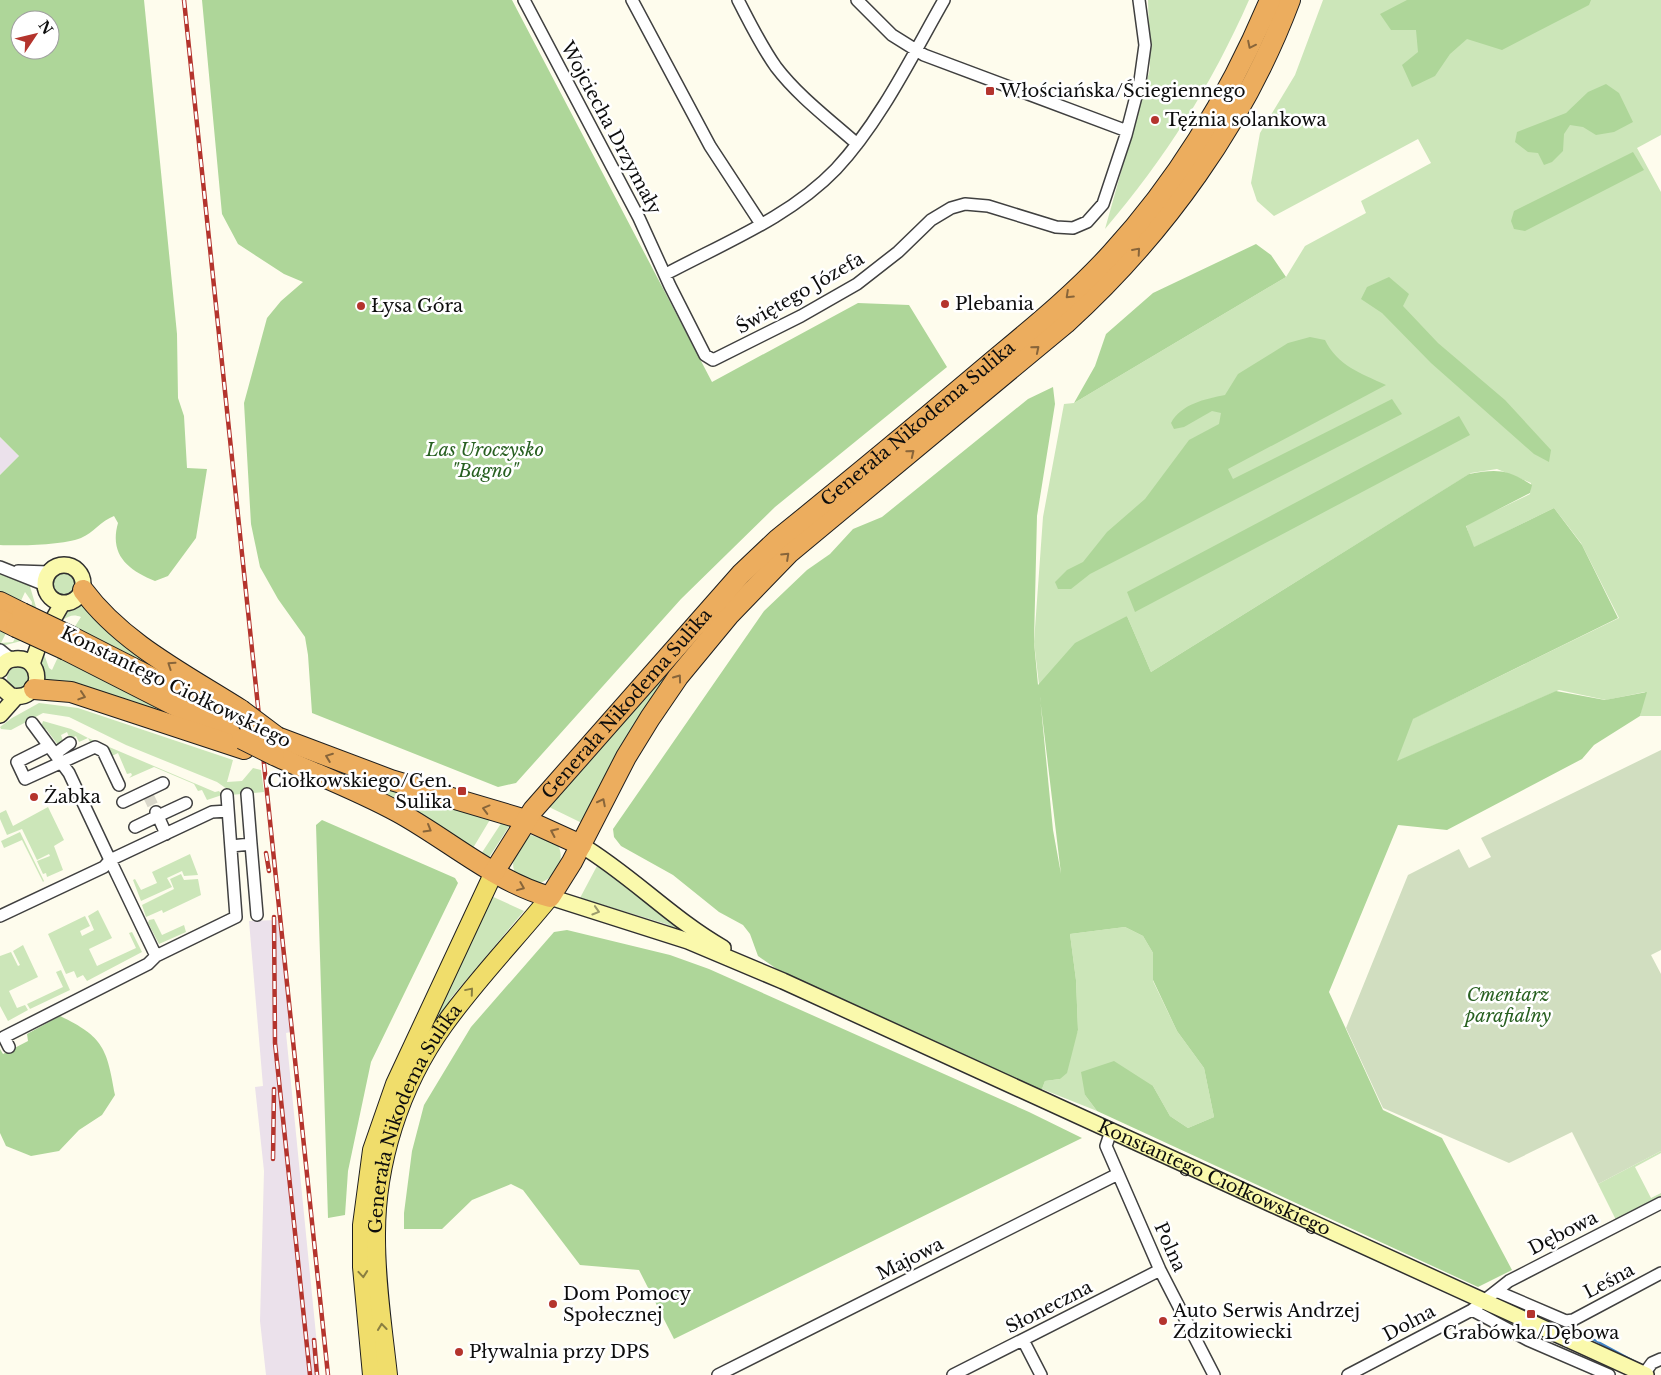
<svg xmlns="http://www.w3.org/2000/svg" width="1661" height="1375" font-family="'Libre Baskerville',serif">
<rect width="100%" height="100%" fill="#fefced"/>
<!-- industrial -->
<path fill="#ebe1eb" d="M0 437 19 456 0 475Z
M278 920 291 1032 286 1033 320 1375H266L260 1321 264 1171 255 1087 263 1086 249 921Z"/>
<!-- green -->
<path fill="#cce6b9" d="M1148 0H1249C1212 84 1165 159 1105 229L1150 69Z
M1323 0H1661V135L1637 148 1661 192V716H1640L1645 692 1606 700 1559 690 1396 762 1412 719 1619 618 1581 543 1554 508 1473 548 1466 525 1530 494 1531 483 1497 469 1471 473 1151 672 1127 616 1039 685 1034 642 1043 517 1064 404 1074 403 1286 277 1305 246 1366 213 1361 201 1431 163 1418 139 1274 216 1257 201 1251 183 1260 133 1295 75Z
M765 568 584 824 549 807 658 683 681 650Z
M0 572 29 583 36 607 21 641 2 646 0 644V625L6 633 1 643 13 642 31 609 32 602 25 592 20 603 0 596Z
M53 584a12 12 0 1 1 24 0a12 12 0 1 1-24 0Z
M82 602 236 714 74 628 81 617C61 608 50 640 44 654L49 668 52 670 58 657 200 725 42 680 38 659 68 609Z
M7 678a11 11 0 1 1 22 0a11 11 0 1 1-22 0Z
M39 703 78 708 233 760 227 782 242 781 253 768 261 770 264 792 230 795 227 789 217 782 126 745 69 717 43 713 11 730 1 729 0 727 12 718Z
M43 721 71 729 88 738 215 792 219 791 222 795 207 800 202 790 198 791 194 784 154 767 129 778 132 775 131 773 127 774 118 753 112 756 91 744 88 738 79 742 76 736 70 739 67 732 61 735 63 741 58 745 46 729 43 730 41 727Z
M283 751 491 818 473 848Z
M48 807 64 840 54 846 63 870 47 877 46 873 43 874 37 861 50 856 49 854 37 860 22 829 7 835 0 819V813L6 810 13 826Z
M502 822 510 825 488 859 481 854Z
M20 832 44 881 43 882 22 840 4 848 1 841Z
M531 835 557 844C568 860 553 881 536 884L517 876C507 863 518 842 531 835Z
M190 854 198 875 184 876 182 871 167 878 172 887 141 901 133 880 135 879 141 890 157 883 152 872Z
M597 866 698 939 666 924 580 898Z
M181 874 184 880 198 879 201 895 163 913 162 910 146 917 142 905 174 889 170 879Z
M489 895 524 911 451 998 411 1070Z
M98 910 112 938 89 949 97 966 136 948 129 933 132 932 142 952 87 981 83 975 77 978 74 971 66 974 48 934 85 916 90 926 80 931 82 936 94 930 88 916Z
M154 919 162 935 184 925 186 932 159 944 148 923 149 920Z
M1125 927 1143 936 1153 953V981L1177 1031 1204 1068 1214 1117 1188 1128 1170 1116 1153 1086 1085 1095 1097 1111 1042 1089 1045 1081 1060 1079 1078 1030 1076 980 1070 934Z
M23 945 38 977 9 991 17 1008 25 1005 28 1010 8 1021 0 1006V956L11 952 18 966 20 965 13 951Z
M61 970 70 990 30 1009 27 1004 63 987 56 972Z
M1661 1151V1153L1635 1167 1651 1198 1661 1193V1197L1616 1220 1598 1184Z"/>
<!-- forest -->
<path fill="#aed699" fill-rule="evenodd" d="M0 0H144L177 334 178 398 184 416 187 468 207 469 196 538 168 576 155 581C128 570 109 555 118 523L114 516C101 521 93 533 81 538 63 545 20 546 0 545V475L19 456 0 437ZM20 20H50V50H20Z
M202 0H512L712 382 858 303 909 305 947 367 775 507 681 599 516 783 498 787 312 713 308 655 305 637 278 599 260 567 251 524 244 403 267 318 281 301 303 282 284 274 238 244 222 214Z
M1407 0H1591L1589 5 1502 50 1467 39 1450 54 1435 76 1412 87 1402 65 1418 52 1416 30H1391L1380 14Z
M1606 84 1619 93 1633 122 1614 132 1596 135 1583 127 1570 125 1564 134 1563 151 1552 162 1544 165 1538 153 1528 152 1515 142 1517 132 1566 113 1588 92Z
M1633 152 1644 170 1525 231 1514 229 1511 221 1514 211Z
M1256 244 1271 255 1286 277 1074 403 1095 366 1106 334 1153 293Z
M1389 277 1409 294 1403 306 1438 343 1505 400 1551 450 1549 462 1534 454 1431 363 1382 313 1361 299 1367 287Z
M1310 337 1325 340C1338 366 1360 373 1386 385L1228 469 1233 479 1392 399 1402 414 1090 574 1071 589H1058L1055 582 1067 570 1083 562 1107 532 1145 499 1189 440 1219 424 1221 413 1212 411 1184 427 1174 429 1171 423C1181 404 1205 399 1225 395L1238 374 1288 343Z
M1053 387 1055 404 1037 516 1034 642 1038 685 1075 643 1127 616 1151 672 1469 474C1497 469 1507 469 1532 485L1530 493 1466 526 1474 547 1554 508 1582 545 1618 618 1413 719 1397 761 1556 691 1605 700 1647 692 1640 716 1594 745 1582 759 1447 830 1398 825 1329 992 1383 1110 1442 1138 1512 1270 1478 1287 1097 1111 1085 1095 1081 1072 1114 1061 1153 1086 1170 1116 1188 1128 1214 1117 1204 1068 1177 1031 1153 980V953L1143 936 1125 927 1070 934 1076 980 1078 1030 1067 1073 1060 1079 1045 1081 1042 1089H1035L784 974 758 956 750 934 743 925 719 912 673 875 621 846 614 837 613 829 764 611 807 570 830 554 853 529 882 517 1028 399ZM1040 697V698L1061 874 1053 830Z
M1459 416 1470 435 1135 612 1127 592Z
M322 820 455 878 458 883 371 1062 348 1171 345 1215 328 1218 316 825Z
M567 930 670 955 709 969 1029 1112 1082 1138 674 1339 639 1270 580 1265 523 1190 511 1184 472 1200 442 1229H404V1213L412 1151 424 1105 471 1027 554 932Z
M60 1016C104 1037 107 1049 115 1095L102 1115 79 1130 59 1151 31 1156 6 1146 0 1133V1049L3 1054 28 1041 27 1034Z"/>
<!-- cemetery -->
<path fill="#d1dec0" d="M1661 750V950L1651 955 1661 974V1151L1598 1184 1572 1132 1509 1163 1383 1108 1346 1028 1408 875 1459 849 1469 868 1491 857 1481 838Z"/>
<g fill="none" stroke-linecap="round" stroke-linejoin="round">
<!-- stream -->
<path stroke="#4083c5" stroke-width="2.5" d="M1585 1335 1641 1365"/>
<!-- street-tunnel -->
<path stroke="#dad8cb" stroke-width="11" stroke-dasharray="11 5.5" stroke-linecap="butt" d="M148 795 156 812"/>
<!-- street casing -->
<g stroke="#404040" stroke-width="14">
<path id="street" d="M524 0 639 218 670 286 705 355 713 360 801 316 857 284 898 252 931 220 951 208 965 204 988 206 1056 227 1073 228 1087 222 1103 204 1126 135 1140 81 1145 45 1139 0
M632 0 710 146 761 224
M738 0C750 23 761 46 776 67 798 96 830 120 857 144
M857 0 892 35 924 55 1127 131
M666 274C724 243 790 217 836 169 880 122 912 56 944 0
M0 567 45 585
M18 571 49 572
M0 650 11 659
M49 746 17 762 25 779 95 747 103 751 119 785
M55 754 70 743
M247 794 251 844
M123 802 163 783
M156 812 158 816 186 803
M135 827 158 816 166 834
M231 846 251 844 257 915
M0 916 104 867 110 860 69 773 32 723
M156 956 110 860 212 812 228 811
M9 1047 4 1037 148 964 156 956 236 917 227 795
M1111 1131 1106 1146 1160 1270 1214 1375
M1496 1291 1566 1321 1573 1320 1661 1273
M1472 1310 1528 1340 1609 1375
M1023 1340 1041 1375
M1644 1374 1652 1363 1661 1359
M718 1375 1118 1174
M953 1375 1160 1270
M1348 1375 1472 1310 1509 1281 1661 1203"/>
</g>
<!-- secondary casing -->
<g stroke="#2f2f2f" stroke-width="18">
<g id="secondary">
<circle cx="64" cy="584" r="19"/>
<path d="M32 664 39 644 62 604"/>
<path d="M0 670C3 663 8 659 15 659 45 656 44 702 11 696L0 686"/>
<path d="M0 715 16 697"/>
<path d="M581 845C631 875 672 919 723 948"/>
<path id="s1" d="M550 897 688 941 783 981 1646 1375"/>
</g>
</g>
<!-- primary casing -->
<g stroke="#1e1e1e" stroke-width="20">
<g id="primary">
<path d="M372 1375 362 1267V1225L372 1150 395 1084 494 872"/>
<path id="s2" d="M388 1375C383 1330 376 1284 376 1239 375 1164 400 1086 444 1025 476 980 515 940 550 897"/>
</g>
</g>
<!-- highway casing -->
<g stroke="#1e1e1e" stroke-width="22">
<g id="highway">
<path d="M83 590C122 643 186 675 241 710"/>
<path d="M0 602 22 613"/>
<path d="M0 619 16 627"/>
<path d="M72 637 233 719"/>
<path d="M66 650 231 734"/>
<path d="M34 689 71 692 244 749"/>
<path d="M277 737 391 780 526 820 581 845"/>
<path d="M274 755C315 774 358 790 398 812 449 840 494 881 550 897L572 862 626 757 650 718 678 677 730 614 789 553 1066 323C1163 235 1244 123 1290 0"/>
<path id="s3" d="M494 872 533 810 741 574 778 539C844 486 909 432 973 378 1020 338 1069 300 1111 254 1179 180 1231 93 1270 0"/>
</g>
</g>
<!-- street -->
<use href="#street" stroke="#fff" stroke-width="11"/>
<!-- secondary -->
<use href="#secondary" stroke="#faf9ac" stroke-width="15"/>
<!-- primary -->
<use href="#primary" stroke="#f0dd6b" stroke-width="18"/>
<!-- highway -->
<use href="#highway" stroke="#ecad5e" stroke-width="20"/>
<!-- rail casing -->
<g stroke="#b4342d" stroke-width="4.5">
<path id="rail" d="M184 0 328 1375
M266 853 269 871
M274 917 275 1043 310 1375
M273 1159 274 1089
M314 1340 317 1375"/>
</g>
<!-- rail -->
<use href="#rail" stroke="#fff" stroke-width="2.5" stroke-dasharray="8" stroke-linecap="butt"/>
<!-- highway-bridge casing -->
<g stroke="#1e1e1e" stroke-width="22" stroke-linecap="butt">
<path id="highway-bridge" d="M22 613 72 637
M16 627 66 650
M241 710 277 737
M242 739 274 755"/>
</g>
<!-- highway-bridge -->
<use href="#highway-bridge" stroke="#ecad5e" stroke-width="20"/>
</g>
<!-- one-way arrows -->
<defs><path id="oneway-chevron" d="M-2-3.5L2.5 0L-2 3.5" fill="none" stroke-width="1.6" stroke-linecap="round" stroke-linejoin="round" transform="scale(1.25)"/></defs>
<g stroke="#88653a">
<use href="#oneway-chevron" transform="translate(1251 45) rotate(116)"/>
<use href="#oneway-chevron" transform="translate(1137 251) rotate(-49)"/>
<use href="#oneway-chevron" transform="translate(1069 295) rotate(137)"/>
<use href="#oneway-chevron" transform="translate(1036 349) rotate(-40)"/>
<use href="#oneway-chevron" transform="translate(911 453) rotate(-39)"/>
<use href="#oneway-chevron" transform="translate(786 556) rotate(-43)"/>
<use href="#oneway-chevron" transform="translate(171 665) rotate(-146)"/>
<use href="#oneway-chevron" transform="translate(678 678) rotate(-54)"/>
<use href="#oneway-chevron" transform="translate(82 696) rotate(18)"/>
<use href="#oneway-chevron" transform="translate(329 757) rotate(-159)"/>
<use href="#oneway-chevron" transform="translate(602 802) rotate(-63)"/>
<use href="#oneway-chevron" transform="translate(486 809) rotate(-165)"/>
<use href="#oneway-chevron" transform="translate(428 829) rotate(30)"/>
<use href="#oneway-chevron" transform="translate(554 832) rotate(-156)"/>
<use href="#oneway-chevron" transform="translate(521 887) rotate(22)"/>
</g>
<use stroke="#9b9b6c" href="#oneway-chevron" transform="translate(596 911) rotate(17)"/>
<g stroke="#8a7f41">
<use href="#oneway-chevron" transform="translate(470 991) rotate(-50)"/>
<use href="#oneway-chevron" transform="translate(363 1274) rotate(85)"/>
<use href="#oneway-chevron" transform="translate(382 1327) rotate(-96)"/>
</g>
<!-- markers -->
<g fill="#b4342d" stroke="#fff" stroke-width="2">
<rect x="985" y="86" width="10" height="10" rx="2.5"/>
<circle cx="1155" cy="120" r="5"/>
<circle cx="945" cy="304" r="5"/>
<circle cx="361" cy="306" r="5"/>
<rect x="457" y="786" width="10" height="10" rx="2.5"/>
<circle cx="34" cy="797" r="5"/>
<circle cx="553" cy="1304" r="5"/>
<rect x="1526" y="1309" width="10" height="10" rx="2.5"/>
<circle cx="1163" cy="1321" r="5"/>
<circle cx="459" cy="1352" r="5"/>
</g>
<g text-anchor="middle" stroke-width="5" stroke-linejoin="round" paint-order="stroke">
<!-- poi labels -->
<g font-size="18" fill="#0d0d0d" stroke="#fff" text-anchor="start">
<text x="1000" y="97">Włościańska/Ściegiennego</text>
<text x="1165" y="126">Tężnia solankowa</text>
<text x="955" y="310">Plebania</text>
<text x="371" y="312">Łysa Góra</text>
<text x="452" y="787" text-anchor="end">Ciołkowskiego/Gen.<tspan x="452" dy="21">Sulika</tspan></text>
<text x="44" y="803">Żabka</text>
<text x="563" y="1300">Dom Pomocy<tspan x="563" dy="21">Społecznej</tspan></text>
<text x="1173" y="1317">Auto Serwis Andrzej<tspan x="1173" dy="21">Zdzitowiecki</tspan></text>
<text x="1531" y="1339" text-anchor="middle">Grabówka/Dębowa</text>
<text x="469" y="1358">Pływalnia przy DPS</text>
</g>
<!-- street labels -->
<g font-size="18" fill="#0d0d0d" stroke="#fff">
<text transform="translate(611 128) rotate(62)" y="6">Wojciecha Drzymały</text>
<text transform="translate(800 293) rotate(-30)" y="6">Świętego Józefa</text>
<text dy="6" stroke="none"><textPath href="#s3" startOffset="620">Generała Nikodema Sulika</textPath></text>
<text transform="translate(176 687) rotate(26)" y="6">Konstantego Ciołkowskiego</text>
<text dy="6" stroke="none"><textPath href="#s3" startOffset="215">Generała Nikodema Sulika</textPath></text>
<text dy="6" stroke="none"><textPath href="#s2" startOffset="265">Generała Nikodema Sulika</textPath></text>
<text dy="6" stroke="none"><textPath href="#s1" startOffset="722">Konstantego Ciołkowskiego</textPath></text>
<text transform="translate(1563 1233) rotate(-27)" y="6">Dębowa</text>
<text transform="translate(1170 1247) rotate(66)" y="6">Polna</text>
<text transform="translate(910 1259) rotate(-27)" y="6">Majowa</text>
<text transform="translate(1609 1281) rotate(-28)" y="6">Leśna</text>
<text transform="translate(1049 1307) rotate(-27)" y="6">Słoneczna</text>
<text transform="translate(1409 1323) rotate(-28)" y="6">Dolna</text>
</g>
<!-- park labels -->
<g font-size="18" font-style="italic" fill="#286021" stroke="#fff">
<text x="485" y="456">Las Uroczysko<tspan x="485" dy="21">"Bagno"</tspan></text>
<text x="1508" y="1001">Cmentarz<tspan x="1508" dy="21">parafialny</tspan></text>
</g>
</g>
<!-- north arrow -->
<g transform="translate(35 35) rotate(55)"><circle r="24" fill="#ffffff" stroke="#9e9e9e"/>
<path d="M0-4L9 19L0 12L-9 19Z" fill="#b4342d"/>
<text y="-8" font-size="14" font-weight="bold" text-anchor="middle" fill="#0d0d0d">N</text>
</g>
</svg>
